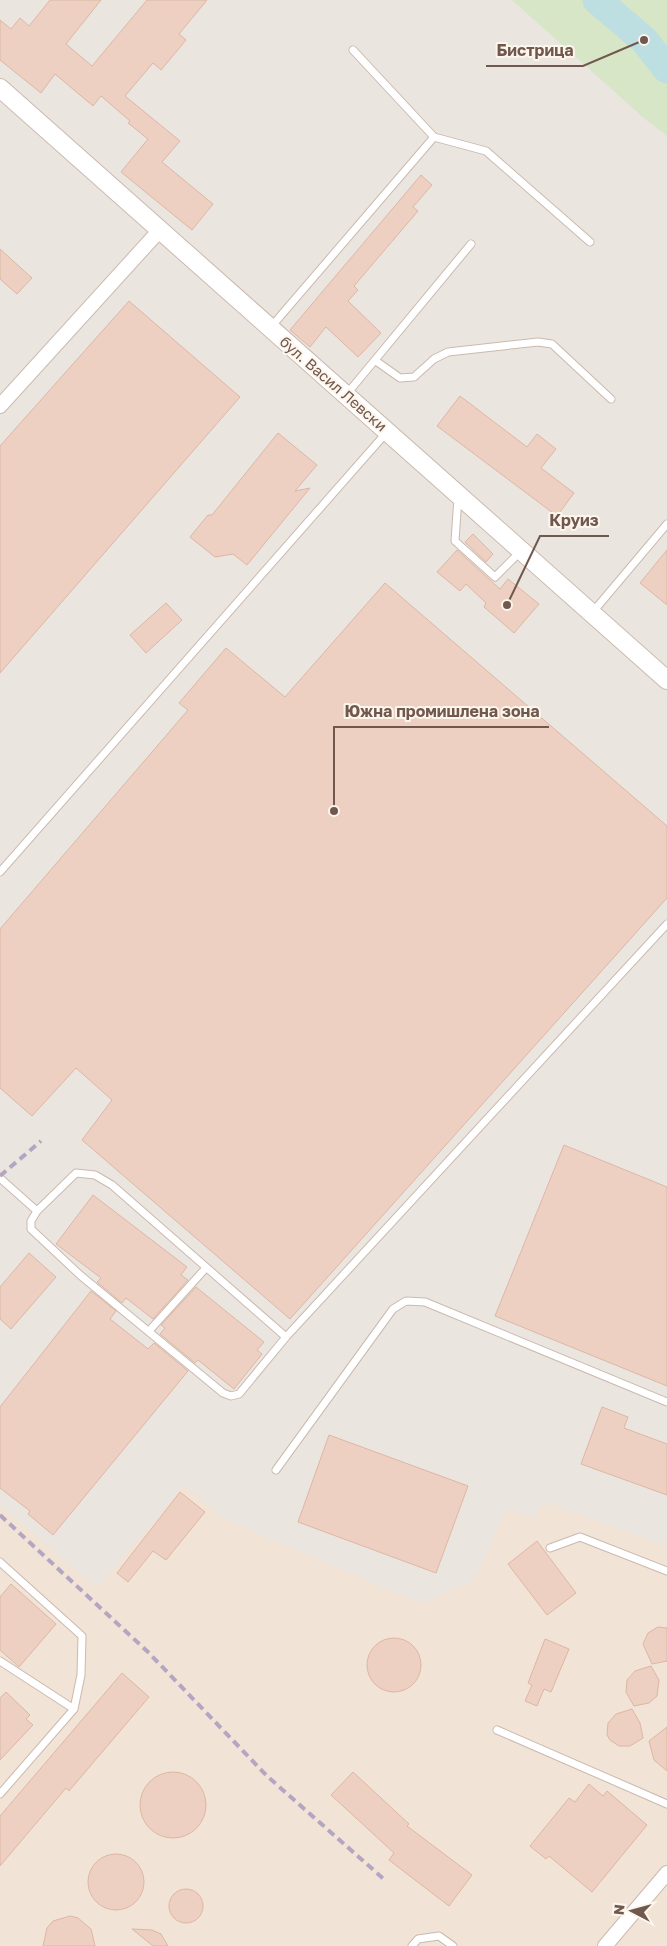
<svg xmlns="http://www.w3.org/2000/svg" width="667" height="1946" font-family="'Golos Text',sans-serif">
<rect width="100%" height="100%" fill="#faf1e7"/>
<!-- residential -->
<path fill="#f1e3d6" d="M0 0H667V1946H0Z"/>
<!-- industrial -->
<path fill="#ebe5e0" d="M0 0H512L667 136V1546L543 1501 536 1518 506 1509 474 1580 422 1604 224 1519 185 1485 97 1588 0 1505Z"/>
<!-- green -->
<path fill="#d6e6c7" d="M512 0H667V136L645 119Z"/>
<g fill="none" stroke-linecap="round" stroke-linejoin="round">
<!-- river -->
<path stroke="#bddfe2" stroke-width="29" d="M597 0 644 40 667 69"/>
</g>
<!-- building -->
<path fill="#edd0c1" stroke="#deb6a3" d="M50 0H101L66 44 92 66 147 0H207L179 34 186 40 161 70 153 63 125 96 180 141 162 162 213 204 192 230 121 172 148 139 128 123 130 121 101 96 93 106 55 74 41 93 0 60V20L11 29 20 18 29 26Z
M421 175 432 185 413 207 418 211 354 286 358 290 348 301 381 333 358 357 326 327 310 347 290 330Z
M0 249 32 278 17 294 0 279Z
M129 301 240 397 0 673V446Z
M460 396 527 447 537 434 556 449 541 468 574 493 557 516 437 426Z
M278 433 317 465 295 491 310 488 247 565 233 554 215 557 190 537 208 515H212Z
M473 534 493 554 486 562 465 542Z
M457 550 500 589 508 579 539 604 514 633 484 607 486 603 466 584 460 591 437 572Z
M667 550V605L640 583Z
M385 583 667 826V898L290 1319 82 1140 112 1100 76 1068 32 1116 0 1088V929L188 710 179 703 226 648 285 697Z
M166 603 182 620 146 653 130 635Z
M564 1145 667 1187V1386L495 1316Z
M93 1195 187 1267 181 1275 188 1280 153 1319 126 1298 122 1303 97 1282 101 1278 56 1244Z
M29 1253 56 1277 11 1329 0 1319V1287Z
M196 1287 264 1342 257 1350 262 1354 234 1389 198 1360 195 1363 160 1334 165 1328 161 1325Z
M91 1291 116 1311 110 1319 148 1349 154 1343 188 1371 53 1535 28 1514 30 1511 0 1488V1407Z
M602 1407 628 1417 624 1428 667 1444V1495L581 1464Z
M329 1435 468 1486 436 1573 298 1522Z
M180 1492 205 1512 166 1560 153 1551 128 1582 117 1573Z
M537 1541 576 1593 547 1615 508 1564Z
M11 1584 56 1624 19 1667 0 1650V1597Z
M658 1627 667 1628V1661L652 1664 643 1644 648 1633Z
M367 1665a27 27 0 1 1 54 0a27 27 0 1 1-54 0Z
M545 1639 569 1649 551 1692 544 1689 537 1706 525 1701 532 1685 528 1683Z
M651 1666 659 1680 657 1696 649 1703 634 1706 626 1692 627 1680 635 1671Z
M122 1673 149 1697 69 1791 66 1788 0 1866V1816Z
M6 1692 30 1715 26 1719 33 1725 0 1760V1698Z
M632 1709 640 1723 643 1738 630 1746H619L610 1740 607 1735 608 1723 616 1714Z
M667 1727V1771L654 1760 649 1741Z
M353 1772 409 1824 407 1826 472 1875 449 1906 389 1860 394 1853 331 1795Z
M140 1805a33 33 0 1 1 66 0a33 33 0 1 1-66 0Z
M589 1784 603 1796 607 1791 647 1825 592 1892 549 1856 546 1859 530 1846 569 1798 575 1802Z
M88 1882a28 28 0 1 1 56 0a28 28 0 1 1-56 0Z
M169 1906a17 17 0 1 1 34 0a17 17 0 1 1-34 0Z
M70 1916 78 1918 91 1929 95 1946H43L47 1928 53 1921Z
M132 1929 152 1930 161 1934 168 1946H153Z"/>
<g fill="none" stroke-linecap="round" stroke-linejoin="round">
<!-- service casing -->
<g stroke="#cbb9ae" stroke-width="9">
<path id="service" d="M353 50 434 137 486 151 590 242
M271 327 434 137
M376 361 400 378 414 377 434 359 448 352 538 342 552 344 611 399
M346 395 471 244
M458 497 455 541 495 577 521 551
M592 613 667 524
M0 872 387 432
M0 1178 37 1211 76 1173 95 1175 112 1185 286 1337 667 924
M37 1211 31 1221V1229L80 1275 223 1393 231 1396 239 1394 286 1337
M149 1331 205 1269
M276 1470 393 1309 406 1301 425 1302 667 1402
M550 1548 580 1537 667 1571
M0 1562 82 1636 81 1675 74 1709 0 1794
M0 1661 74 1709
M497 1730 667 1804
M412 1946 418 1939 439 1936 453 1946"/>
</g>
<!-- minor casing -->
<g stroke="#cbb9ae" stroke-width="16">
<path id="minor" d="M0 406 159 231
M605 1946 667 1873"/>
</g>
<!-- tertiary casing -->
<g stroke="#cbb9ae" stroke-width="20">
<path id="tertiary" d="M0 88 667 680"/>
</g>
<!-- service -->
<use href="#service" stroke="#fff" stroke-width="7"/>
<!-- minor -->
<use href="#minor" stroke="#fff" stroke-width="14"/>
<!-- tertiary -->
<use href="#tertiary" stroke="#fff" stroke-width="18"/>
<!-- rail -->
<path stroke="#b4a6c3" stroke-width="4" stroke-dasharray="8 5" stroke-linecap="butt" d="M0 1176 41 1141
M0 1515 148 1652 267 1776 386 1881"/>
</g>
<g text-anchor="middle" stroke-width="4" stroke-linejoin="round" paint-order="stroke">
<!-- street labels -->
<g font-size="15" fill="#71584e" stroke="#fdf6ed">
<text transform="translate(333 384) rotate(41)" y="5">бул. Васил Левски</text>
</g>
</g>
<!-- callouts -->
<path fill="none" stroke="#71584e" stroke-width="2" d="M644 40L583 66H486M507 605L540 536H609M334 811L334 727H549"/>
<g fill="#71584e" stroke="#fdf6ed" stroke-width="2">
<circle cx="644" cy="40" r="5"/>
<circle cx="507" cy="605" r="5"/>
<circle cx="334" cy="811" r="5"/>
</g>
<g font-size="16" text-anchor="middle" font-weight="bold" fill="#71584e" stroke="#fdf6ed" stroke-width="4" stroke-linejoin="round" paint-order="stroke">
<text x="535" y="56">Бистрица</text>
<text x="574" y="526">Круиз</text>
<text x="442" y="717">Южна промишлена зона</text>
</g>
<!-- north arrow -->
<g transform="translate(632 1911) rotate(276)" stroke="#fdf6ed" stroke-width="4" paint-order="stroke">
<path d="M0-4L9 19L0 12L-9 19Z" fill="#71584e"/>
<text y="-8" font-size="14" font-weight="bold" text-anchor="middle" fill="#71584e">N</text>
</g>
</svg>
